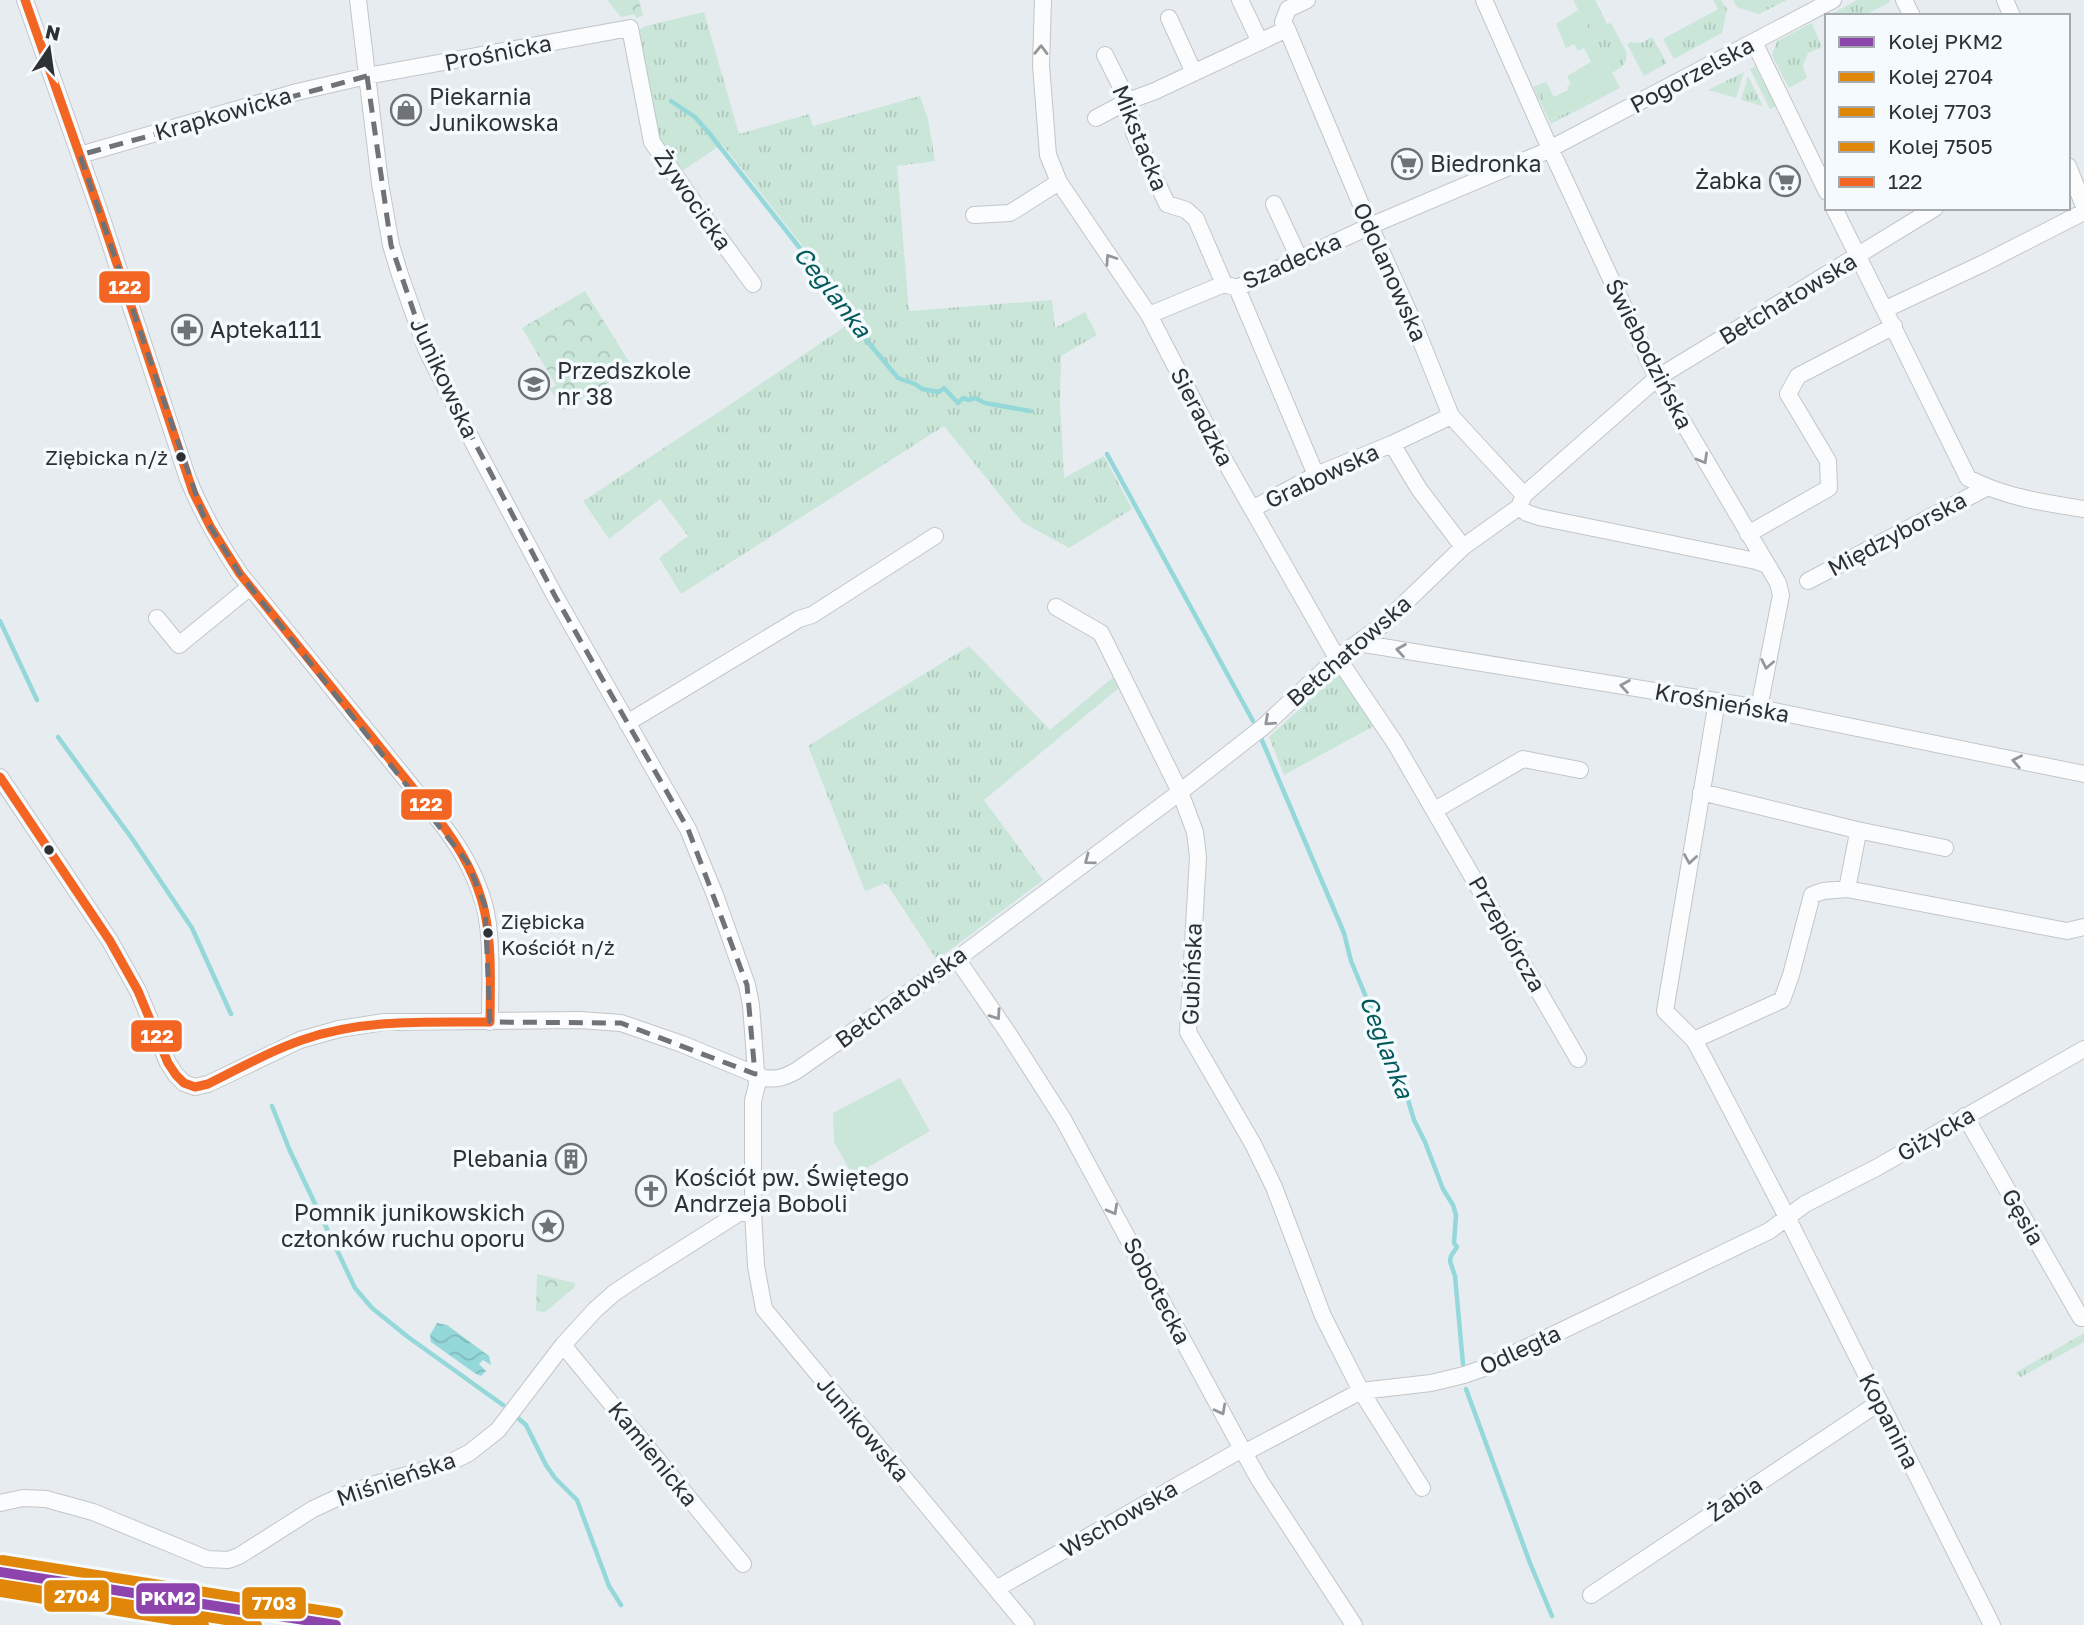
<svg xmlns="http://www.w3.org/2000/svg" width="2084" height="1625" font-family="'Golos Text',sans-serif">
<defs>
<pattern id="grass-tufts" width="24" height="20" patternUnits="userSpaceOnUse" patternTransform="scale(1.75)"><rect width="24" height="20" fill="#cae6d9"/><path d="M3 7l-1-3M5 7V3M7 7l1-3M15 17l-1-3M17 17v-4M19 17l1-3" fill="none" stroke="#aec6bb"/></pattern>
<pattern id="forest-crowns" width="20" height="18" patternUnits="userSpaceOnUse" patternTransform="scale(1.75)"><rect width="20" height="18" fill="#cae6d9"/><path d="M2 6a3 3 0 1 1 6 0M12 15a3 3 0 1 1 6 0" fill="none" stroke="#aec6bb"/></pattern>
<pattern id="water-waves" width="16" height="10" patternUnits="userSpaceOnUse" patternTransform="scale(1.75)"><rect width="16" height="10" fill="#94d8da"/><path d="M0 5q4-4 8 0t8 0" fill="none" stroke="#80babc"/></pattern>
</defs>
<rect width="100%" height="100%" fill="#e7ecf0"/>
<!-- grass -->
<path fill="url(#grass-tufts)" d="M1573 0H1595L1607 24 1611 23 1627 53 1624 65 1612 73Z
M1713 0H1721L1727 9 1722 33 1674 59 1663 39 1718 9Z
M1733 0H1787L1759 14 1737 7Z
M1857 0H1890V2L1863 16H1828Z
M704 12 739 134 809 114 813 126 920 96 928 119 935 161 897 166 909 311 1052 300 1055 328 1085 312 1097 335 1061 356 1060 403 1064 478 1104 456 1132 509 1069 548 1022 522 944 426 681 594 659 558 688 536 660 499 609 539 583 501 734 402 859 317 722 144 681 172 657 137 637 33 642 28 646 26Z
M1812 23 1822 47 1808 53 1803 66 1807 78 1789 88 1772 55 1777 41Z
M1652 37 1667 63 1644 76 1627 44 1631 42 1641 43Z
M1755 66 1776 106 1770 109 1750 69Z
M1744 72 1736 98 1708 90Z
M1748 76 1763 106 1741 100Z
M1615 78 1620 88 1551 124 1533 87 1538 85 1553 119 1583 105Z
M969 646 1050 730 1116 675 1121 686 984 800 1043 880 937 960 886 883 865 891 808 746Z
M1337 675 1348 681 1376 725 1284 775 1269 737Z
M2084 1333V1342L2021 1377 2015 1373Z"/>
<!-- forest -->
<path fill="url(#forest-crowns)" d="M607 0H639L643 16 636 18 635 14 621 17Z
M585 291 633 368 563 410 550 389 556 385 522 328Z
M537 1274 575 1283 574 1288 545 1312 536 1311Z"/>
<!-- garden -->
<path fill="#cae6d9" d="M1578 10 1615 78 1583 105 1552 119 1538 85 1546 82 1554 97 1568 90 1567 87 1571 84 1567 76 1591 62 1584 48 1578 51 1574 44 1566 48 1556 24Z
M900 1078 930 1131 853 1176 834 1142 833 1113Z"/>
<!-- water -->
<path fill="url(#water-waves)" d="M437 1323 447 1325 489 1356 491 1365 483 1360 479 1364 486 1371 481 1376 476 1374 431 1342 430 1335Z"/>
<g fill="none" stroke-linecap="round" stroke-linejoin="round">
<!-- stream -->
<path stroke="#94d8da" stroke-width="4.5" d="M671 101 695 117 709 133 803 252 858 330 898 378 915 384 922 389 939 392 944 388 958 403 963 398 969 400 975 398 985 403 1030 411
M1107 454 1253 721
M0 621 37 700
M58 737 133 840 192 928 231 1014
M1261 738 1344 933 1351 961 1406 1093 1414 1120 1425 1142 1443 1189 1453 1205 1456 1215 1454 1243 1457 1247 1451 1256 1450 1261 1455 1276 1463 1364
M272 1106 290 1151 355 1288 372 1308 408 1337 503 1405
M1466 1389 1530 1563 1552 1616
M518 1418 526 1425 546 1465 555 1478 577 1500 609 1586 621 1605"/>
<!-- minor casing -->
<g stroke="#c2c6c9" stroke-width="18">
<path id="minor" d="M25 0 99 210 188 479C202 513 219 543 240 574L438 819C459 845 475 872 484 904 493 935 490 989 490 1022
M1043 0 1041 65 1048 155 1059 182 1149 315 1222 456 1333 651 1395 743 1578 1059
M1240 0 1260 42
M1484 0 1544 135 1657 378 1778 583 1781 595 1759 708
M1904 0 1912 16
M2005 0 2012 16
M1169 18 1194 73
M1287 29 1370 226 1415 326 1451 416 1524 495
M1754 42 1827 192
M1105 55 1128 101 1134 133 1167 204 1186 210 1196 219 1224 284
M1096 118 1128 101 1155 91 1287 29 1283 22 1288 9 1307 0
M80 155 297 92 367 76 630 28 652 142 699 210 753 284
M2068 166 2084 206
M1274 204 1299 258
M1834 208 1968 478C2004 497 2044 503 2084 509
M974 215 1010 213 1059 182
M1237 288 1316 475
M1886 309 1982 264 2084 212
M1149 315 1224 284 1237 288 1370 226 1542 153 1833 0
M1392 444 1419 489 1463 547
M1519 507 1527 513 1539 517 1756 561 1767 565
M1252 509 1316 475 1392 444 1451 416
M1748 534 1829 488 1828 461 1788 394 1798 376 1894 326
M1808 581 1986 488
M1056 607 1101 633 1180 792 1195 832 1198 857 1188 1032 1253 1144 1274 1187 1323 1316 1334 1338 1361 1391 1422 1488
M157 618 179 645 250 587
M1358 643 1759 708 2084 774
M1717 701 1665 1011 1694 1040 1705 1060 1787 1217 1992 1625
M627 723 799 619 812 615 935 536
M0 777 110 941 138 991 168 1063 176 1075 184 1083 195 1087 208 1084 300 1040 339 1029 384 1022 580 1020 621 1023 682 1044 764 1078C777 1080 785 1077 796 1071L957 959 1180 792 1263 727 1337 658 1381 626 1463 547 1519 507 1524 495 1657 378 1935 208
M1435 810 1523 759 1580 770
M1857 830 1945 848
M1847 889 2067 931 2084 927
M957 959 1008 1033 1063 1119 1242 1449 1260 1481 1354 1625
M1694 1040 1782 1000 1791 975 1812 895 1823 891 1847 889 1857 838V830L1701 792
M1965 1116 2081 1318
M753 1211 756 1266 764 1309 1026 1625
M563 1345 743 1564
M1244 1453 1361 1391 1431 1383 1464 1375 1484 1368 1769 1231 1805 1204 1876 1168 2084 1049
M0 1503 23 1498 46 1499 93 1512 207 1559 228 1560 239 1556 313 1509 337 1498 372 1485 449 1463 469 1453 498 1430 563 1345 595 1310 614 1293 635 1279 739 1213 753 1211V1101L757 1085 751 1005 747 985 715 895 688 829 555 596 476 448 427 351 400 275 391 245 380 183 358 0
M996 1589 1242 1449
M1591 1595 1880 1402"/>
</g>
<!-- minor -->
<use href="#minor" stroke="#fbfcfd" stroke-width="16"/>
<!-- bus-1 casing -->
<g stroke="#f4fafe" stroke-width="14">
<path id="bus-1" d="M0 777 110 941 138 991 168 1063 176 1075 184 1083 195 1087 208 1084C239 1069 269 1051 302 1040 363 1019 426 1022 490 1022 491 936 494 891 438 819L240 574 211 528 193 492 99 210 25 0"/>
</g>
<!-- bus-1 -->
<use href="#bus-1" stroke="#f26522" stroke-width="9"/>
<!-- rail-1 casing -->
<g stroke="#f4fafe" stroke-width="16">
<path id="rail-1" d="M0 1572 336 1625"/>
</g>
<!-- rail-2 casing -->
<g stroke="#f4fafe" stroke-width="16">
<path id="rail-2" d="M0 1584 257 1625"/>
</g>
<!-- rail-3 casing -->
<g stroke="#f4fafe" stroke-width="16">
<path id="rail-3" d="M2 1560 338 1613"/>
</g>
<!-- rail-4 casing -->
<g stroke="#f4fafe" stroke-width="16">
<path id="rail-4" d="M0 1592 204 1625"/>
</g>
<!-- rail-1 -->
<use href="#rail-1" stroke="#8e44ad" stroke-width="10"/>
<!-- rail-2 -->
<use href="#rail-2" stroke="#e08608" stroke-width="10"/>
<!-- rail-3 -->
<use href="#rail-3" stroke="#e08608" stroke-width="10"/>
<!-- rail-4 -->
<use href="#rail-4" stroke="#e08608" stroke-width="10"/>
</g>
<!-- one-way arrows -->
<defs><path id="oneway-chevron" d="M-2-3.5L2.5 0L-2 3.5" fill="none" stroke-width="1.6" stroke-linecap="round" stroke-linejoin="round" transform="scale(1.75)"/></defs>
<g stroke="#949698">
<use href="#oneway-chevron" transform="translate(1041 50) rotate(-89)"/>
<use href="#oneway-chevron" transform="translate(1110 259) rotate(-124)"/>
<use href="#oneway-chevron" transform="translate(1703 459) rotate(60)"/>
<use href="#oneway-chevron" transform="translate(1401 650) rotate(-171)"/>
<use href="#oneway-chevron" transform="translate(1767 664) rotate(101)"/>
<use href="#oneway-chevron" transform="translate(1625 686) rotate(-171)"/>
<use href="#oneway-chevron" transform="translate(1269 721) rotate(138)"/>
<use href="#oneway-chevron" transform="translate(2017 761) rotate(-169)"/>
<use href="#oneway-chevron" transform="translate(1690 859) rotate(99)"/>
<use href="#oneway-chevron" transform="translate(1089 860) rotate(143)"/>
<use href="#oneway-chevron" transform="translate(996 1015) rotate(55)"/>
<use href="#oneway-chevron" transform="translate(1113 1210) rotate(61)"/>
<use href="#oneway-chevron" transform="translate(1221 1410) rotate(62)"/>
</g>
<!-- marked area -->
<path fill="none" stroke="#6f7276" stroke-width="5" stroke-dasharray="14 9" stroke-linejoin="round" d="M367 76 391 245 427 351 555 596 688 829 747 985 755 1074 621 1023 490 1022 485 906 468 863 240 574 203 515 80 155Z"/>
<!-- icons -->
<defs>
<g id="shop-ring" transform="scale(1.575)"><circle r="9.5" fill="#f4fafe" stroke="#6f7276" stroke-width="1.5"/><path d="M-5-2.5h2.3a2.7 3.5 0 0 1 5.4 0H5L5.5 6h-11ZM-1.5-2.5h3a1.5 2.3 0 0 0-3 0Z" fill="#6f7276"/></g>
<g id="supermarket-ring" transform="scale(1.575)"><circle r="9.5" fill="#f4fafe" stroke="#6f7276" stroke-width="1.5"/><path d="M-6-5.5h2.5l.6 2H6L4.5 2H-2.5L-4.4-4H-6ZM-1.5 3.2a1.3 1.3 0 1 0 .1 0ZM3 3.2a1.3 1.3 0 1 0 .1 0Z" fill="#6f7276"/></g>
<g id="pharmacy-ring" transform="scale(1.575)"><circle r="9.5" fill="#f4fafe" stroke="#6f7276" stroke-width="1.5"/><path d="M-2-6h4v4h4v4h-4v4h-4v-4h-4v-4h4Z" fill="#6f7276"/></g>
<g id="school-ring" transform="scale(1.575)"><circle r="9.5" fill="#f4fafe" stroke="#6f7276" stroke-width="1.5"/><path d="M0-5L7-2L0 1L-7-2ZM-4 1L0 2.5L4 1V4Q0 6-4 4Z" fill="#6f7276"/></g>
<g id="building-ring" transform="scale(1.575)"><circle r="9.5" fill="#f4fafe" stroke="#6f7276" stroke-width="1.5"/><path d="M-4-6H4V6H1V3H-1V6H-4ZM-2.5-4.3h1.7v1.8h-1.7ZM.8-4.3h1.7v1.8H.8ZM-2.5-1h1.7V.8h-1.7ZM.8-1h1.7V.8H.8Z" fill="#6f7276"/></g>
<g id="church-ring" transform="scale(1.575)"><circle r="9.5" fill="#f4fafe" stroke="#6f7276" stroke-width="1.5"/><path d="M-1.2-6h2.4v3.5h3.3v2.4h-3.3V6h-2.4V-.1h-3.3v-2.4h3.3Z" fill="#6f7276"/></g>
<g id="sight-ring" transform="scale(1.575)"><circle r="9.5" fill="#f4fafe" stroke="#6f7276" stroke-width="1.5"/><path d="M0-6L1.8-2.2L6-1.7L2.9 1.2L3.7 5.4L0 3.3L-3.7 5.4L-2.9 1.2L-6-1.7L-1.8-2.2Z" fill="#6f7276"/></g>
</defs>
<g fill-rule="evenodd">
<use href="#shop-ring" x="406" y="110"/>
<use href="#supermarket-ring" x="1407" y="164"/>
<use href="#supermarket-ring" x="1785" y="181"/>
<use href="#pharmacy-ring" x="187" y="330"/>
<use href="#school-ring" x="534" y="384"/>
<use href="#building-ring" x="571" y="1159"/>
<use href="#church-ring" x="651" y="1191"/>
<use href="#sight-ring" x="548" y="1226"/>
</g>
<!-- markers -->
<g fill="#2e3134" stroke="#f4fafe" stroke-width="2.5">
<circle cx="181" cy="457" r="6"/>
<circle cx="49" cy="850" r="6"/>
<circle cx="488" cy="933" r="6"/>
</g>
<g text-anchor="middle" stroke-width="7" stroke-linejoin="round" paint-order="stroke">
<!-- bus labels -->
<g font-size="21" fill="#2e3134" stroke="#f4fafe" text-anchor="end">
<text x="168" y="465">Ziębicka n/ż</text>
<text x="501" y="929" text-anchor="start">Ziębicka<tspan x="501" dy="26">Kościół n/ż</tspan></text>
</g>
<!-- street labels -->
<g font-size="23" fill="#2e3134" stroke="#f4fafe">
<text transform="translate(498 53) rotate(-11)" y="8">Prośnicka</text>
<text transform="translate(1692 75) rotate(-28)" y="8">Pogorzelska</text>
<text transform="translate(223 114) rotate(-16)" y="8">Krapkowicka</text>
<text transform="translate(1140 138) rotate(68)" y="8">Mikstacka</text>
<text transform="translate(693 200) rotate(55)" y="8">Żywocicka</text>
<text transform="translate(1292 261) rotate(-24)" y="8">Szadecka</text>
<text transform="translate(1390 272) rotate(66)" y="8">Odolanowska</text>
<text transform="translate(1788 299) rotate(-31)" y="8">Bełchatowska</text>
<text transform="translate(1649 354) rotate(63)" y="8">Świebodzińska</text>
<text transform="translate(444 378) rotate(65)" y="8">Junikowska</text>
<text transform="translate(1202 417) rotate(62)" y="8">Sieradzka</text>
<text transform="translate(1322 476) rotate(-25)" y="8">Grabowska</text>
<text transform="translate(1897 534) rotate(-28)" y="8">Międzyborska</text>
<text transform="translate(1349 651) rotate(-41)" y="8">Bełchatowska</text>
<text transform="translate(1722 703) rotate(10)" y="8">Krośnieńska</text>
<text transform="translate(1507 934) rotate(60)" y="8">Przepiórcza</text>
<text transform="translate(1192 974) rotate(-88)" y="8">Gubińska</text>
<text transform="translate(901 997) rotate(-36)" y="8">Bełchatowska</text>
<text transform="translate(1936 1134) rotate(-30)" y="8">Giżycka</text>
<text transform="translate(2023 1217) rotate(60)" y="8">Gęsia</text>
<text transform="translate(1157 1291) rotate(62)" y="8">Sobotecka</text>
<text transform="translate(1520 1350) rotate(-25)" y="8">Odległa</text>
<text transform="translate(1889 1421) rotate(63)" y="8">Kopanina</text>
<text transform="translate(863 1429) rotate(50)" y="8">Junikowska</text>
<text transform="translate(653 1454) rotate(51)" y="8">Kamienicka</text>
<text transform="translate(396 1479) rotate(-19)" y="8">Miśnieńska</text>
<text transform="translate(1735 1499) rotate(-34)" y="8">Żabia</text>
<text transform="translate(1119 1519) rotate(-30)" y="8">Wschowska</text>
</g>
<!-- poi labels -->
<g font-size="23" fill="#2e3134" stroke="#f4fafe" text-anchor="start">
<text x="429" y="105">Piekarnia<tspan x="429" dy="26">Junikowska</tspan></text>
<text x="1430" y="172">Biedronka</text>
<text x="1762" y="189" text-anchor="end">Żabka</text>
<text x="210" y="338">Apteka111</text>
<text x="557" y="379">Przedszkole<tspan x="557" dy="26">nr 38</tspan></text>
<text x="548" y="1167" text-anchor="end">Plebania</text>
<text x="674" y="1186">Kościół pw. Świętego<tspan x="674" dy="26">Andrzeja Boboli</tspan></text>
<text x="525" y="1221" text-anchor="end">Pomnik junikowskich<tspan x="525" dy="26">członków ruchu oporu</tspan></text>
</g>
<!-- water labels -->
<g font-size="24" font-style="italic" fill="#025a5b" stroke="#f4fafe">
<text transform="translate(832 292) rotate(52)" y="8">Ceglanka</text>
<text transform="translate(1386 1047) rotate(69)" y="8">Ceglanka</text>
</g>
</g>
<g stroke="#f4fafe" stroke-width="2.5">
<rect x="98" y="270" width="53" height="34" rx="7" fill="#f26522"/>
<rect x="400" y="788" width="53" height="33" rx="7" fill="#f26522"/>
<rect x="130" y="1019" width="53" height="34" rx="7" fill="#f26522"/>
<rect x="43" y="1579" width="67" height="34" rx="7" fill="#e08608"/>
<rect x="135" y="1582" width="66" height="33" rx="7" fill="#8e44ad"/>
<rect x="241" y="1586" width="66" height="34" rx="7" fill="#e08608"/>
</g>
<g font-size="19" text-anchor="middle" font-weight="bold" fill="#fff">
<text x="125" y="294">122</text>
<text x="426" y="811">122</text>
<text x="157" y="1043">122</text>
<text x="77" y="1603">2704</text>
<text x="168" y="1605">PKM2</text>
<text x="274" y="1610">7703</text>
</g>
<!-- legend -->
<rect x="1825" y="14" width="245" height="196" fill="#f4fafe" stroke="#a5aaad" stroke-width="2"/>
<rect x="1839" y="37" width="35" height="10" fill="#8e44ad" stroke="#a5aaad" stroke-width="2"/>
<text x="1888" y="49" font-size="21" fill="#2e3134">Kolej PKM2</text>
<rect x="1839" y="72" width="35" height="10" fill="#e08608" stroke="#a5aaad" stroke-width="2"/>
<text x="1888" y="84" font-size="21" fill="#2e3134">Kolej 2704</text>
<rect x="1839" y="107" width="35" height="10" fill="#e08608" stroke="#a5aaad" stroke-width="2"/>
<text x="1888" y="119" font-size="21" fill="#2e3134">Kolej 7703</text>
<rect x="1839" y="142" width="35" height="10" fill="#e08608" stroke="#a5aaad" stroke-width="2"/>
<text x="1888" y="154" font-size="21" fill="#2e3134">Kolej 7505</text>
<rect x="1839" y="177" width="35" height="10" fill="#f26522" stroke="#a5aaad" stroke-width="2"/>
<text x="1888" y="189" font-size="21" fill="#2e3134">122</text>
<!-- north arrow -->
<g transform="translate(49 49) rotate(13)" stroke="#f4fafe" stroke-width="5" paint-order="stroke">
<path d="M0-5L12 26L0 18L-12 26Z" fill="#2e3134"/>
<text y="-10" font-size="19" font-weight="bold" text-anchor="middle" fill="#2e3134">N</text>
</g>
</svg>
